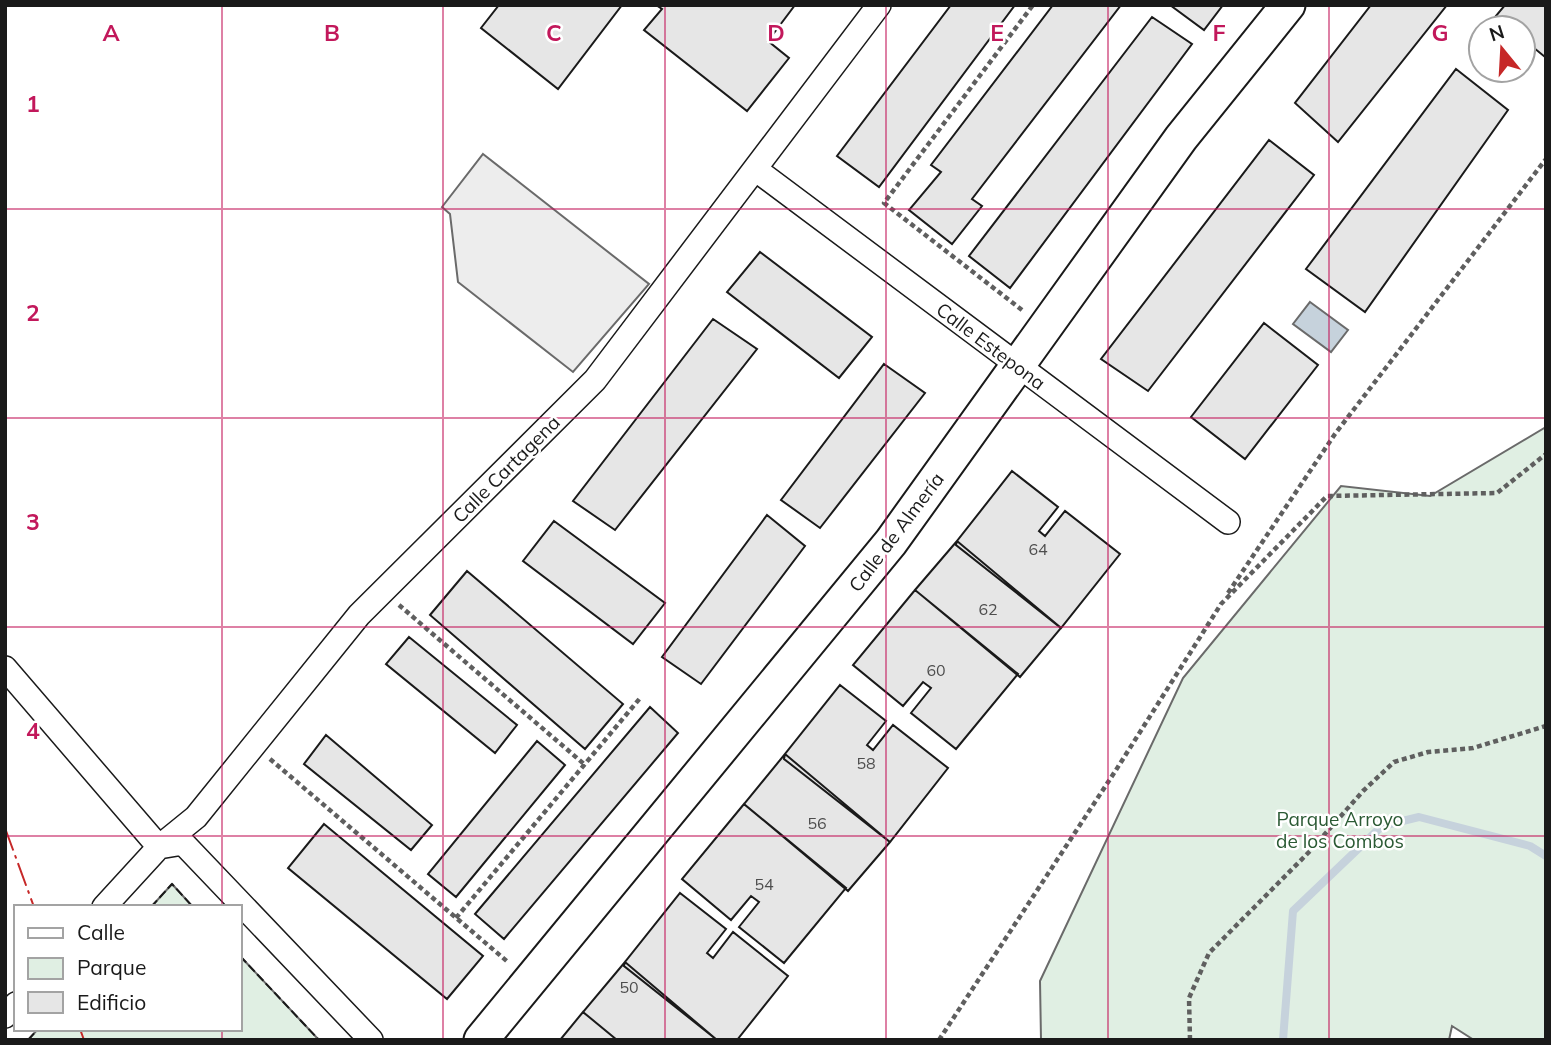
<svg xmlns="http://www.w3.org/2000/svg" width="1551" height="1045" font-family="Mulish,sans-serif">
<rect width="100%" height="100%" fill="#fff"/>
<!-- green -->
<path fill="#e0efe3" stroke="#6a6a6a" stroke-width="2" d="M1546 427V1040H1474L1452 1026 1449 1040H1041L1040 981 1183 678 1341 486 1430 496Z
M172 884 193 907H151Z
M240 956 319 1040H28L38 1029H240Z"/>
<!-- parking -->
<path fill="#ededed" stroke="#6a6a6a" stroke-width="2" d="M483 154 649 284 573 372 458 282 450 214 442 207Z"/>
<!-- water -->
<path fill="#c6d2dc" stroke="#6a6a6a" stroke-width="2" d="M1310 302 1348 330 1331 352 1293 324Z"/>
<g fill="none" stroke-linecap="round" stroke-linejoin="round">
<!-- stream -->
<path stroke="#c6d2dc" stroke-width="8" d="M1283 1040 1293 911 1382 826 1419 817 1530 846 1546 856"/>
</g>
<!-- building -->
<path fill="#e6e6e6" stroke="#1a1a1a" stroke-width="2" d="M499 5H622L558 89 481 28Z
M656 5H795L768 41 789 58 747 111 644 30 662 9Z
M951 5H1015L879 187 837 156Z
M1053 5H1121L972 199 982 206 952 244 909 210 941 172 931 165Z
M1170 5H1223L1204 30Z
M1371 5H1447L1338 142 1295 103Z
M1505 5H1546L1545 57 1523 39V28H1509L1495 17Z
M1152 17 1192 44 1010 288 969 256Z
M1456 69 1508 110 1365 312 1306 269Z
M1269 140 1314 175 1148 391 1101 359Z
M760 252 872 337 839 378 727 292Z
M713 319 757 349 615 530 573 501Z
M1264 323 1318 365 1245 459 1191 417Z
M884 364 925 393 820 528 781 500Z
M1012 471 1058 507 1039 531 1045 536 1065 511 1120 554 1061 628 956 545 957 541Z
M767 515 805 546 701 684 662 657Z
M554 521 665 603 633 644 523 561Z
M957 541 1061 628 1020 677 915 590Z
M467 571 623 704 585 749 430 615Z
M915 590 1018 674 956 749 911 713 931 688 923 682 903 706 853 665Z
M409 637 517 725 495 753 386 664Z
M840 685 886 721 867 745 873 750 893 725 948 768 890 842 784 759 785 754Z
M650 707 678 733 504 939 475 914Z
M326 735 432 825 411 850 304 764Z
M537 741 565 765 456 897 428 874Z
M785 754 890 842 848 891 744 804Z
M744 804 846 888 784 963 739 927 759 902 751 896 731 920 682 879Z
M324 824 483 956 447 999 288 868Z
M680 893 726 929 707 953 713 958 733 932 788 976 737 1040H717L624 966 625 962Z
M625 962 717 1040H617L583 1012Z
M583 1012 617 1040H560Z"/>
<g fill="none" stroke-linecap="round" stroke-linejoin="round">
<!-- street casing -->
<g stroke="#1a1a1a" stroke-width="26">
<path id="street" d="M755 169 1228 522
M5 668 159 847 183 843 371 1040
M104 907 159 847 196 817 359 615 595 380 879 5
M5 1016 16 1004"/>
</g>
<!-- secondary casing -->
<g stroke="#1a1a1a" stroke-width="37">
<path id="secondary" d="M481 1040 891 542 1181 138 1288 5"/>
</g>
<!-- path -->
<path stroke="#5f5f5f" stroke-width="4.5" stroke-dasharray="5 3.5" stroke-linecap="butt" d="M1022 310 884 203 1033 5
M1228 593 1335 434 1546 159
M399 605 584 764
M270 759 509 963
M456 918 641 697
M939 1040 1116 770 1221 604 1327 496 1497 493 1546 454
M1190 1040 1189 998 1209 953 1310 851 1363 791 1394 762 1428 752 1473 748 1546 726"/>
<!-- street -->
<use href="#street" stroke="#fff" stroke-width="23"/>
<!-- secondary -->
<use href="#secondary" stroke="#fff" stroke-width="33"/>
<!-- fence -->
<path stroke="#1a1a1a" stroke-width="2" stroke-dasharray="9 3.5" stroke-linecap="butt" d="M151 907 172 884 193 907
M240 956 319 1040
M28 1040 38 1029"/>
<!-- power -->
<path stroke="#c62828" stroke-width="2" stroke-dasharray="24 5 3.5 5" stroke-linecap="butt" d="M5 828 34 907
M80 1029 84 1040"/>
</g>
<!-- grid -->
<path fill="none" stroke="#c2185b" stroke-width="2" stroke-opacity="0.55" d="M222 5V907M443 5V1040M665 5V1040M886 5V1040M1108 5V1040M1329 5V1040M5 209H1546M5 418H1546M5 627H1546M5 836H1546M222 1029V1040"/>
<g text-anchor="middle" stroke-width="5" stroke-linejoin="round" paint-order="stroke">
<!-- number labels -->
<g font-size="16" fill="#4d4d4d">
<text x="1038" y="555">64</text>
<text x="988" y="615">62</text>
<text x="936" y="676">60</text>
<text x="866" y="769">58</text>
<text x="817" y="829">56</text>
<text x="764" y="890">54</text>
<text x="629" y="993">50</text>
</g>
<!-- street labels -->
<g font-size="19" fill="#1a1a1a" stroke="#fff">
<text transform="translate(991 346) rotate(37)" y="7">Calle Estepona</text>
<text transform="translate(506 469) rotate(-45)" y="7">Calle Cartagena</text>
<text transform="translate(896 532) rotate(-53)" y="7">Calle de Almería</text>
</g>
<!-- park labels -->
<g font-size="19" fill="#2b5a34" stroke="#fff">
<text x="1340" y="826">Parque Arroyo<tspan x="1340" dy="22">de los Combos</tspan></text>
</g>
</g>
<g font-size="23" text-anchor="middle" font-weight="bold" fill="#c2185b" stroke="#fff" stroke-width="5" stroke-linejoin="round" paint-order="stroke">
<text x="111" y="41">A</text>
<text x="332" y="41">B</text>
<text x="554" y="41">C</text>
<text x="776" y="41">D</text>
<text x="997" y="41">E</text>
<text x="1219" y="41">F</text>
<text x="1440" y="41">G</text>
<text x="33" y="112">1</text>
<text x="33" y="321">2</text>
<text x="33" y="530">3</text>
<text x="33" y="739">4</text>
</g>
<!-- border -->
<rect width="1551" height="1045" fill="none" stroke="#1a1a1a" stroke-width="14"/>
<!-- legend -->
<rect x="14" y="905" width="228" height="126" fill="#ffffff" stroke="#a3a3a3" stroke-width="2"/>
<rect x="28" y="928" width="35" height="10" fill="#ffffff" stroke="#a3a3a3" stroke-width="2"/>
<text x="77" y="940" font-size="21" fill="#1a1a1a">Calle</text>
<rect x="28" y="958" width="35" height="21" fill="#e0efe3" stroke="#a3a3a3" stroke-width="2"/>
<text x="77" y="975" font-size="21" fill="#1a1a1a">Parque</text>
<rect x="28" y="992" width="35" height="21" fill="#e6e6e6" stroke="#a3a3a3" stroke-width="2"/>
<text x="77" y="1010" font-size="21" fill="#1a1a1a">Edificio</text>
<!-- north arrow -->
<g transform="translate(1502 49) rotate(342)"><circle r="33" fill="#ffffff" stroke="#a3a3a3" stroke-width="2"/>
<path d="M0-5L12 26L0 18L-12 26Z" fill="#c62828"/>
<text y="-10" font-size="19" font-weight="bold" text-anchor="middle" fill="#1a1a1a">N</text>
</g>
</svg>
